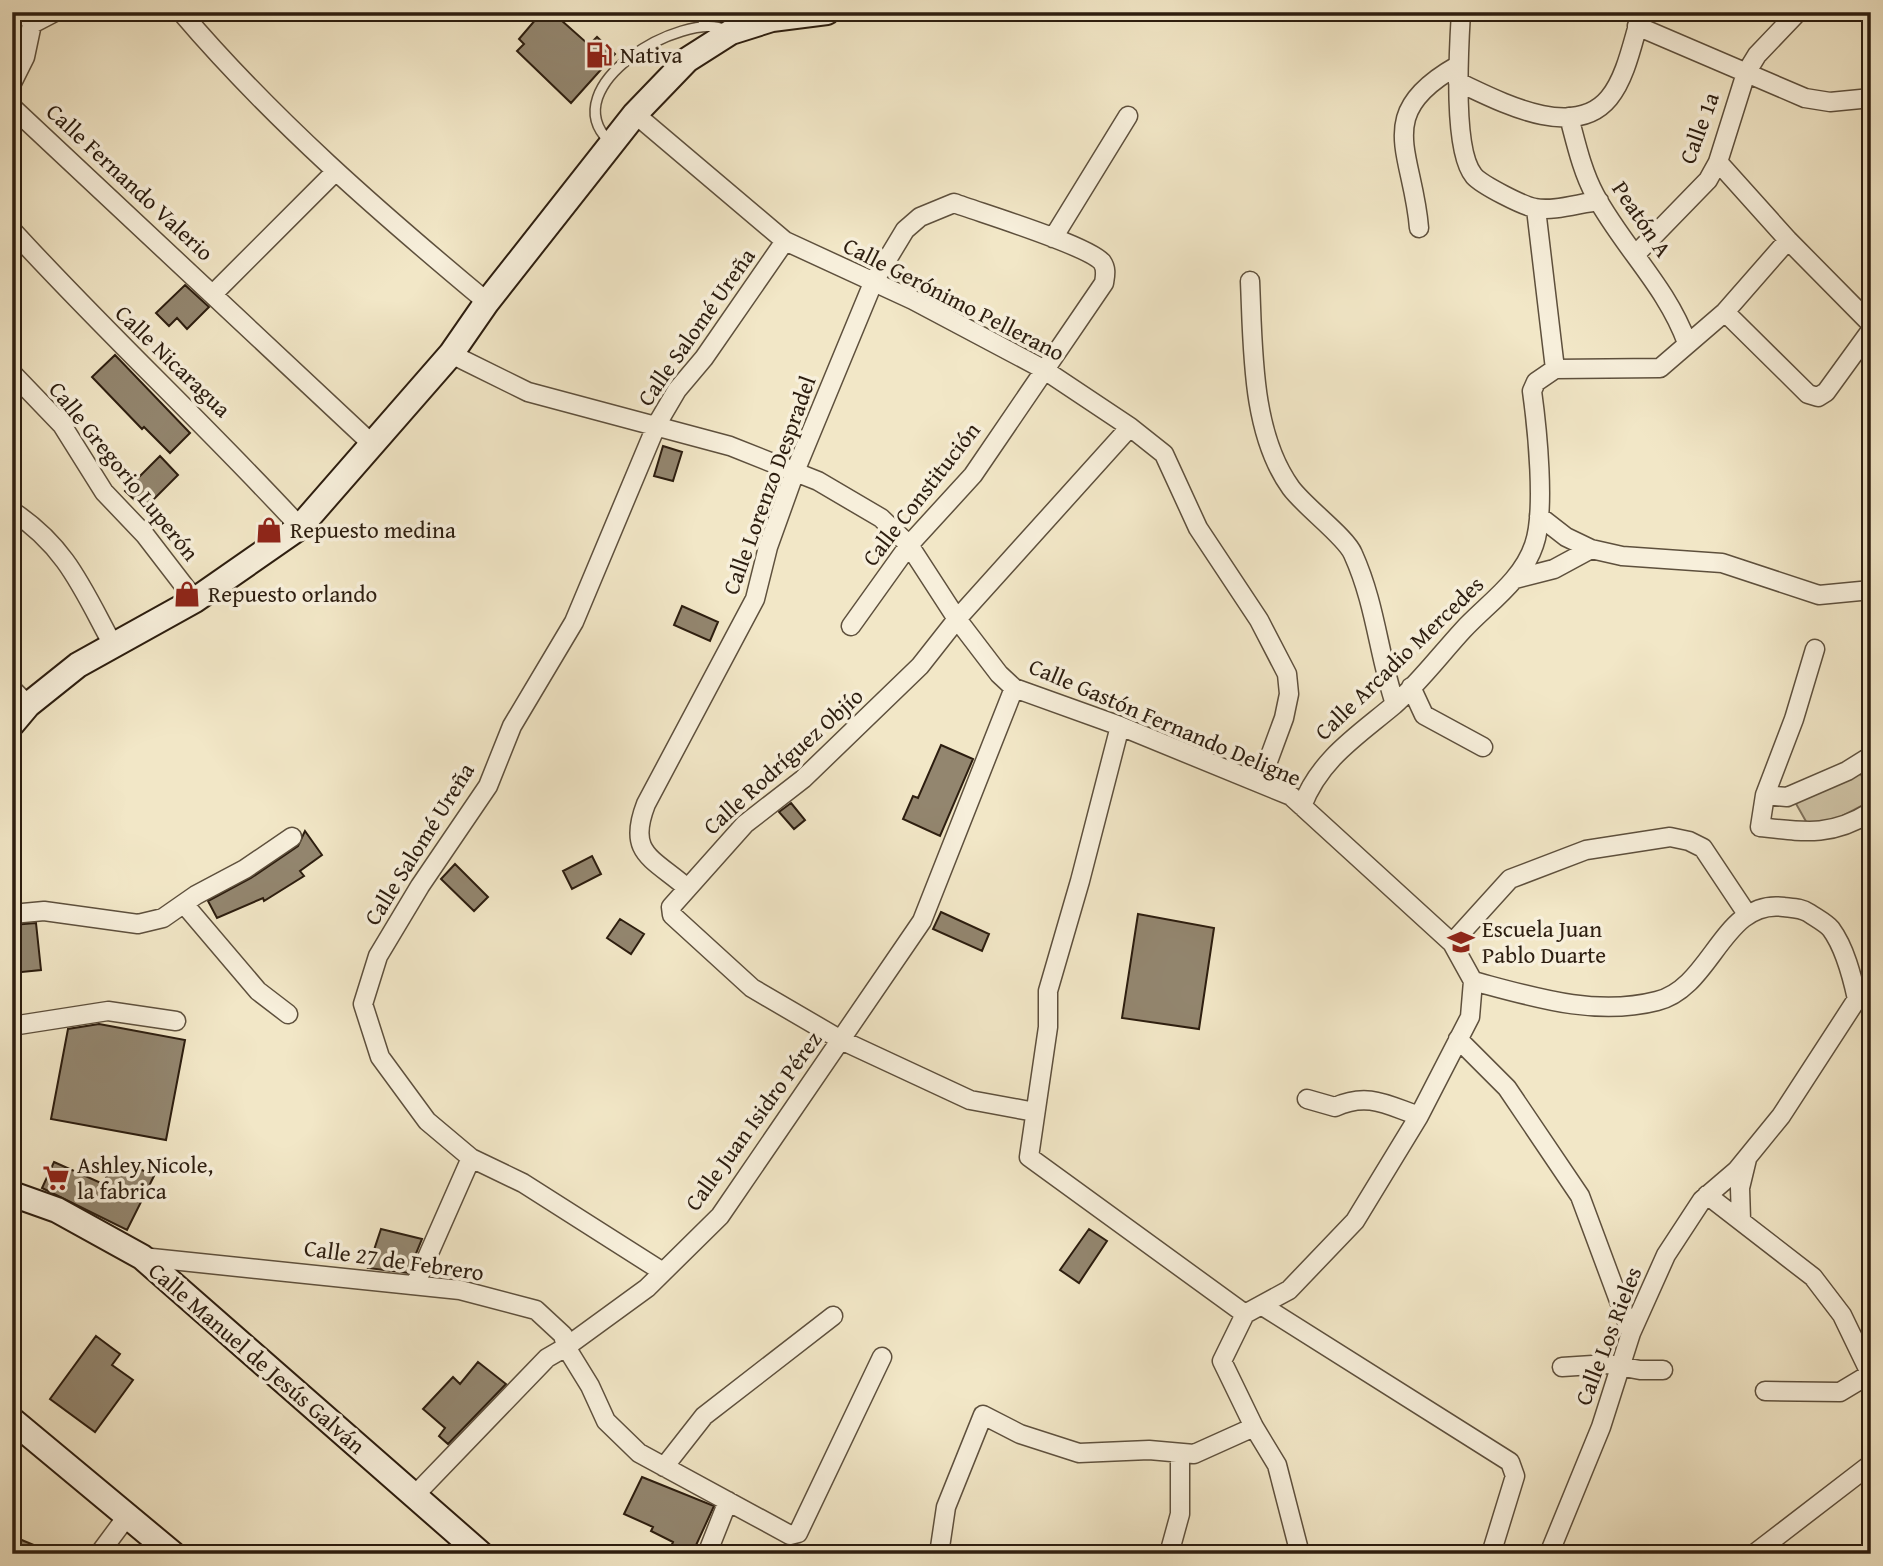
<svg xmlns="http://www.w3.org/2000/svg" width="1883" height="1566" font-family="'Gentium Book Plus',serif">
<rect width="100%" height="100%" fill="#f2e7c7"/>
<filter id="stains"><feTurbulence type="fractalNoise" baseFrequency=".00286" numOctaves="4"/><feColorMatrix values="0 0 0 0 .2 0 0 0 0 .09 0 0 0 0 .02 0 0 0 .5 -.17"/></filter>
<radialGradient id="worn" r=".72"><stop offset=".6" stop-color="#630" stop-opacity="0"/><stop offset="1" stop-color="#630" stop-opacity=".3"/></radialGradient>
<!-- green -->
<path fill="#d0c5a8" stroke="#7e715c" stroke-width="2" d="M1858 769 1871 793V801L1812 832 1795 802Z"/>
<!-- building -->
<path fill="#93866f" stroke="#2c1d0f" stroke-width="2" d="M542 12H552L589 45 597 37 615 54 571 103 517 51 524 44 519 39Z
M185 285 209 307 187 329 177 318 169 326 156 313Z
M115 355 190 433 170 453 144 427 142 429 92 377Z
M663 446 682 452 673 481 654 476Z
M160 456 178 475 144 509 125 491Z
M682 606 718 622 710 641 674 625Z
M941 745 973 759 940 836 903 819 913 796 918 798Z
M791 803 805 820 794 829 779 812Z
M305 831 322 855 300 871 304 876 264 901 263 898 217 918 208 901 251 878 298 846Z
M592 856 601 874 572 889 563 871Z
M455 864 488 897 474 911 441 879Z
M941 912 989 934 982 951 933 929Z
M1138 914 1214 928 1199 1029 1122 1018Z
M620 919 644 934 631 954 607 938Z
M36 923 41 970 12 973V925Z
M99 1024 185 1040 166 1140 51 1119 68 1029Z
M54 1162 103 1184 112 1166 133 1177 138 1168 154 1176 127 1230 42 1188Z
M381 1229 422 1239 408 1273 368 1268Z
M1089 1229 1107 1241 1079 1283 1060 1270Z
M96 1336 120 1354 112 1365 133 1380 95 1432 50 1399Z
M478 1362 506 1384 448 1444 439 1436 445 1428 423 1409 453 1377 460 1384Z
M642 1477 714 1506 692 1554H679L670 1549 673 1542 651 1531 653 1527 624 1514Z
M12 1536 53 1553V1554H12Z"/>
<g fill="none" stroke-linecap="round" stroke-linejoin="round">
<!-- lane casing -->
<g stroke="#5e503d" stroke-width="12">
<path id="lane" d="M700 12 705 26
M609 141C553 86 683 10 726 30"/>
</g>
<!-- street casing -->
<g stroke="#5e503d" stroke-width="21">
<path id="street" d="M181 12C273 120 379 212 487 302
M1461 12C1459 46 1452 150 1474 176 1482 185 1523 206 1535 208 1553 212 1580 203 1599 201
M32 24 55 12
M1637 26 1805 98 1830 102 1871 98
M1458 82C1497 100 1573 142 1609 98 1627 76 1633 39 1642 12
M12 83 25 57 32 24 25 12
M12 107 372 444
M635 114 785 241 913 300 1043 369 1130 427 1164 454 1198 528 1259 620 1287 674 1289 694 1284 718 1260 783
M1569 117C1576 143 1582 171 1595 195 1623 247 1667 287 1687 343
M1718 162 1788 240 1871 324
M1419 228C1413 152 1372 114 1457 66
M12 230C105 332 206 425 300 527
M1053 238 1128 116
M1636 254 1708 180 1718 162 1746 73 1757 55 1798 12
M1250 281C1253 348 1251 433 1291 488 1306 508 1346 537 1353 554 1376 605 1378 653 1395 704
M213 294 335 172
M1725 312 1808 394 1818 397 1826 392 1871 330
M451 354 528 392 730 446 818 481 881 518 909 545 957 619 999 674 1014 688 1120 726 1291 796 1452 943 1473 981 1470 1017 1419 1116 1355 1221 1289 1290 1245 1314 1222 1361 1254 1427 1277 1465 1300 1554
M1555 369 1660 368 1725 312 1788 240
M12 373 62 425 104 492 145 535 195 600
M12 511C67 547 83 590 113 645
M1539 516 1566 537 1591 549 1622 556 1722 563 1819 595 1871 590
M1515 579 1554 569 1591 549
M1815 649 1794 719 1765 795 1760 827C1804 832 1831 837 1871 812
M1411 687 1424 715 1483 747
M12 689 28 705
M1120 726 1080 881 1048 991V1027L1029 1157 1245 1314
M1765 795 1787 797 1847 771 1871 756
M1302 806C1320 759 1357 736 1394 705 1419 683 1440 655 1463 630 1487 604 1522 581 1534 545 1546 512 1537 427 1532 391L1536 382 1555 369 1536 209
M686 887C651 857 627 853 646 804L755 599 768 547 796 469 873 283 905 230 920 217 954 203C981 213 1087 245 1102 262 1107 269 1105 276 1104 283L973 475 909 545 851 626
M184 904 258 991 288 1014
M12 914 44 911 138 924 163 918 196 895 245 869 292 837
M1452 943 1510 879 1586 850 1670 837 1689 841 1703 848 1747 914
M1473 981C1533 997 1595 1017 1657 1001 1712 988 1723 898 1784 907 1793 908 1802 908 1809 913 1816 918 1826 923 1831 929 1845 948 1852 976 1857 999
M12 1026 108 1011 176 1021
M1458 1039 1507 1088 1580 1196 1631 1333
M1307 1099 1335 1107C1368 1092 1387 1105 1419 1116
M1035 1112 970 1100 841 1040 752 988 672 915 671 907 745 824 803 779 920 666 957 619 1130 427
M1707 1195 1813 1277 1842 1315 1871 1375
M1741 1220 1740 1188 1747 1159
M142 1257 460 1290 536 1310 563 1335 566 1347 590 1386 606 1421 639 1453 790 1535 798 1533 882 1357
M663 1272 523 1183 471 1158 427 1121 380 1057 363 1004 378 956 420 886 488 786 512 726 574 622 657 424 677 390 704 358 785 241
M415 1285 471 1158
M1261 1305 1510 1462 1515 1476 1491 1554
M1562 1367 1608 1364 1640 1370H1663
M1765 1391 1840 1392 1870 1374
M664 1467 704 1416 833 1316
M414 1496 547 1358 566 1347 647 1288 720 1216 922 921 1014 688
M99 1554 128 1515
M707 1554 728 1501
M939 1554 946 1507 983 1415 1020 1434 1079 1453 1149 1450 1194 1454 1254 1427
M1169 1554 1180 1514V1453
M1549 1554 1601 1427 1631 1333 1666 1255 1702 1200 1737 1170 1781 1116 1857 999 1871 987
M1754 1554 1871 1464"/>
</g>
<!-- secondary casing -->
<g stroke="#2c1d0f" stroke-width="28">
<path id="secondary" d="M12 724 28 705 78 665 195 600 300 527 451 354 487 302 635 114 687 60 731 32 772 19 827 12
M12 1194 57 1210 142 1257 481 1554
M12 1420 173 1554"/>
</g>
<!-- lane -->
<use href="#lane" stroke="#f7efdb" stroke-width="9"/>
<!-- street -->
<use href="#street" stroke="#f7efdb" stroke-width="18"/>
<!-- secondary -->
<use href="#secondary" stroke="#f7efdb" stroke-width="24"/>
</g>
<!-- icons -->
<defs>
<g id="fuel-bare" transform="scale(2.1)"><path d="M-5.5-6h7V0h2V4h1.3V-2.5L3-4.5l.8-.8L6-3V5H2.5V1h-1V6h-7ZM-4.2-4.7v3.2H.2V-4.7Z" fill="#8f2418" stroke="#f7efdb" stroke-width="2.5" paint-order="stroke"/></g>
<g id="shop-bare" transform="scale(2.1)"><path d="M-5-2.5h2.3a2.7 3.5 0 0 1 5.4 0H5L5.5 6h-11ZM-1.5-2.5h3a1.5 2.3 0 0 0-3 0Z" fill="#8f2418" stroke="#f7efdb" stroke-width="2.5" paint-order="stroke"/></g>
<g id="school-bare" transform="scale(2.1)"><path d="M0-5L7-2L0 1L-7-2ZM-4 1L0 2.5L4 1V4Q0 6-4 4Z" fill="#8f2418" stroke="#f7efdb" stroke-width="2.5" paint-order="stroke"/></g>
<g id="supermarket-bare" transform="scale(2.1)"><path d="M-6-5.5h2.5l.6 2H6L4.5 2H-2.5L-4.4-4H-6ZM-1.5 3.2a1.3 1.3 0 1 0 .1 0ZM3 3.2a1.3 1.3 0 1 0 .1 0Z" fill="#8f2418" stroke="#f7efdb" stroke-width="2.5" paint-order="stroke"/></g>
</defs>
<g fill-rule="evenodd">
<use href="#fuel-bare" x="599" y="55"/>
<use href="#shop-bare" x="269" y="530"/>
<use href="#shop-bare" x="187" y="594"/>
<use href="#school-bare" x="1461" y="942"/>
<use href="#supermarket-bare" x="56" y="1178"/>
</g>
<g text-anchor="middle" stroke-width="7" stroke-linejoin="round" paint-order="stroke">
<!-- poi labels -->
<g font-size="23" fill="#2c1d0f" stroke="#f7efdb" text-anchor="start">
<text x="620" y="63">Nativa</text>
<text x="290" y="538">Repuesto medina</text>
<text x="208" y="602">Repuesto orlando</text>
<text x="1482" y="937">Escuela Juan<tspan x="1482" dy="26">Pablo Duarte</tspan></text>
<text x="77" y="1173">Ashley Nicole,<tspan x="77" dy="26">la fabrica</tspan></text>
</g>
<!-- street labels -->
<g font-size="23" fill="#2c1d0f" stroke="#f7efdb">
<text transform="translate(1699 128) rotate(-70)" y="8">Calle 1a</text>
<text transform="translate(130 182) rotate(43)" y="8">Calle Fernando Valerio</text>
<text transform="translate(1642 219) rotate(56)" y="8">Peatón A</text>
<text transform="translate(954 299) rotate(27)" y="8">Calle Gerónimo Pellerano</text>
<text transform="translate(696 327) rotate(-55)" y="8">Calle Salomé Ureña</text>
<text transform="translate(173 361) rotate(44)" y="8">Calle Nicaragua</text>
<text transform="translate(124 471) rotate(51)" y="8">Calle Gregorio Luperón</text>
<text transform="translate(769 485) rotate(-70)" y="8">Calle Lorenzo Despradel</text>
<text transform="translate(921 494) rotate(-52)" y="8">Calle Constitución</text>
<text transform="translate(1399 658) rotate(-44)" y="8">Calle Arcadio Mercedes</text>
<text transform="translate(1165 722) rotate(23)" y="8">Calle Gastón Fernando Deligne</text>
<text transform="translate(783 761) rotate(-42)" y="8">Calle Rodríguez Objío</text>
<text transform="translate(419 844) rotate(-58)" y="8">Calle Salomé Ureña</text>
<text transform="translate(753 1121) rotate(-54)" y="8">Calle Juan Isidro Pérez</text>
<text transform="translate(394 1260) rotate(8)" y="8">Calle 27 de Febrero</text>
<text transform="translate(1608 1336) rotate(-69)" y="8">Calle Los Rieles</text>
<text transform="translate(257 1358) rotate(41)" y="8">Calle Manuel de Jesús Galván</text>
</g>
</g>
<!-- margin -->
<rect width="1883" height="1566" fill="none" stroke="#f2e7c7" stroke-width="42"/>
<rect x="14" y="14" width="1855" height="1538" fill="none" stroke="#2c1d0f" stroke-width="3.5"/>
<rect x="21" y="21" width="1841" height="1524" fill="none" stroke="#2c1d0f" stroke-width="2"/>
<rect width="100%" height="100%" filter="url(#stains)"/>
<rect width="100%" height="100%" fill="url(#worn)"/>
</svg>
